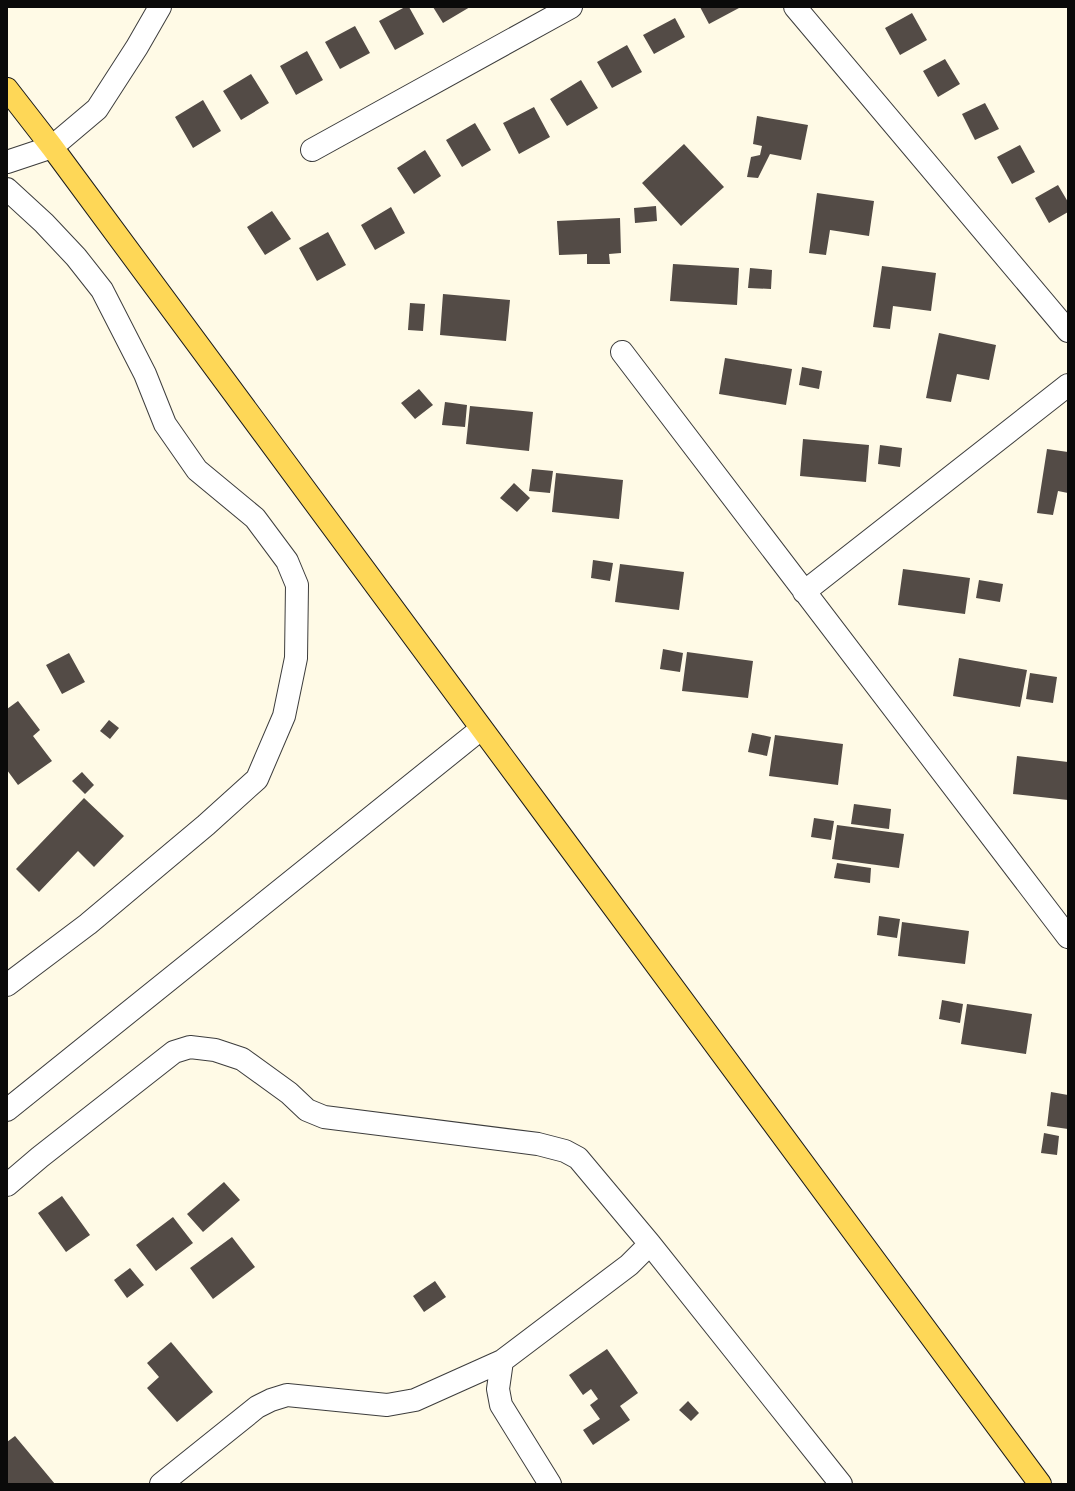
<svg xmlns="http://www.w3.org/2000/svg" width="1075" height="1491" font-family="'IBM Plex Serif',serif">
<rect width="100%" height="100%" fill="#fffae6"/>
<!-- building -->
<path fill="#534b46" d="M405 7H409L424 34 395 50 379 21Z
M433 7H470L443 23Z
M700 7H738L739 8 709 24Z
M912 13 927 40 900 55 885 28Z
M675 18 685 37 654 54 643 35Z
M355 26 370 53 340 69 325 42Z
M627 45 642 72 612 88 597 62Z
M307 51 323 80 296 95 280 66Z
M945 59 960 84 938 97 923 71Z
M251 74 269 103 241 120 223 91Z
M581 80 598 108 567 126 550 99Z
M203 100 221 131 193 148 175 117Z
M985 103 999 129 975 140 962 114Z
M534 107 550 137 519 154 503 123Z
M757 116 808 125 801 160 770 154 758 178 747 177 751 157 760 155 762 146 753 144Z
M475 123 491 150 462 167 446 140Z
M684 144 724 187 681 226 642 183Z
M1020 145 1035 172 1012 184 997 157Z
M425 150 441 176 414 194 397 168Z
M1058 185 1068 202V212L1049 223 1035 198Z
M817 193 874 201 869 236 830 230 826 255 809 253Z
M656 206 657 221 635 223 634 208Z
M391 207 405 233 375 250 361 225Z
M272 211 291 239 265 255 247 227Z
M620 218 621 253 609 254 610 264H587V254L559 255 557 221Z
M328 232 346 265 317 281 299 248Z
M673 264 739 268 737 305 670 301Z
M882 266 936 273 931 311 893 306 890 329 873 327Z
M750 268 772 270 771 289 748 288Z
M443 294 510 300 506 341 440 335Z
M410 303 425 304 423 331 408 330Z
M939 333 996 345 989 380 957 374 951 402 926 398Z
M725 358 792 369 786 405 719 394Z
M802 367 822 371 819 389 799 385Z
M419 389 433 405 415 419 401 403Z
M445 402 467 405 465 427 442 425Z
M470 406 533 412 529 451 466 444Z
M803 439 869 445 866 482 800 476Z
M880 445 902 448 900 467 878 464Z
M1047 449 1068 452V493L1058 491 1053 515 1037 513Z
M532 469 553 471 550 493 529 491Z
M556 473 623 480 619 519 552 512Z
M514 483 530 498 517 512 500 498Z
M593 560 613 563 610 581 591 578Z
M620 564 684 572 679 610 615 602Z
M903 569 970 578 965 614 898 605Z
M979 580 1003 584 1000 602 976 598Z
M663 649 683 653 680 672 660 669Z
M687 652 753 661 748 698 682 691Z
M69 653 85 682 62 694 46 665Z
M959 658 1027 670 1020 707 953 696Z
M1030 673 1057 677 1053 703 1026 699Z
M18 701 40 730 33 736 52 761 18 785 7 770V709Z
M109 720 119 728 110 739 100 731Z
M752 733 771 737 767 756 748 752Z
M775 735 843 744 838 785 769 776Z
M1017 756 1068 762V800L1013 794Z
M82 772 94 785 85 794 72 781Z
M84 798 124 836 94 867 78 851 39 892 16 869Z
M854 804 891 809 889 829 851 824Z
M814 818 834 821 831 840 811 837Z
M837 825 904 834 899 868 832 859Z
M837 863 871 868 870 883 834 878Z
M879 916 900 919 897 938 877 935Z
M902 922 969 931 965 964 898 956Z
M942 1000 963 1004 960 1023 939 1019Z
M967 1004 1032 1014 1026 1054 961 1044Z
M1051 1092 1068 1095V1129L1047 1126Z
M1044 1133 1059 1136 1057 1155 1041 1153Z
M224 1182 240 1200 203 1232 187 1214Z
M62 1196 90 1235 66 1252 38 1213Z
M173 1217 193 1243 156 1271 136 1245Z
M232 1237 255 1267 213 1299 190 1268Z
M130 1268 144 1285 127 1298 114 1280Z
M435 1281 446 1297 424 1312 413 1296Z
M171 1342 213 1392 177 1422 147 1388 159 1377 147 1363Z
M607 1349 638 1393 620 1406 630 1420 593 1445 583 1430 600 1419 590 1405 598 1399 591 1389 583 1395 569 1375Z
M688 1401 699 1413 691 1421 679 1410Z
M15 1436 55 1484H7V1442Z"/>
<g fill="none" stroke-linecap="round" stroke-linejoin="round">
<!-- minor casing -->
<g stroke="#3d3d3d" stroke-width="24">
<path id="minor" d="M795 7 1068 331
M312 150 571 7
M7 162 52 147 97 109 137 47 160 7
M7 189 44 223 76 257 102 290 145 374 165 424 197 470 255 518 287 561 297 585 296 658 284 716 257 779 206 825 88 924 7 985
M622 352 1068 937
M804 592 1068 385
M7 1110 481 729
M7 1185 40 1157 174 1052 190 1047 215 1050 242 1059 289 1093 307 1110 324 1117 538 1144 565 1151 578 1158 650 1244
M502 1361 498 1389 501 1405 550 1484
M161 1484 257 1407 271 1400 287 1395 387 1405 415 1400 502 1361 629 1265 650 1244 841 1484"/>
</g>
<!-- major casing -->
<g stroke="#1b1b1b" stroke-width="24">
<path id="major" d="M7 89 52 147C382 592 710 1039 1040 1484"/>
</g>
<!-- minor -->
<use href="#minor" stroke="#fff" stroke-width="22"/>
<!-- major -->
<use href="#major" stroke="#fed757" stroke-width="22"/>
</g>
<!-- border -->
<rect width="1075" height="1491" fill="none" stroke="#0a0a0a" stroke-width="16"/>
</svg>
